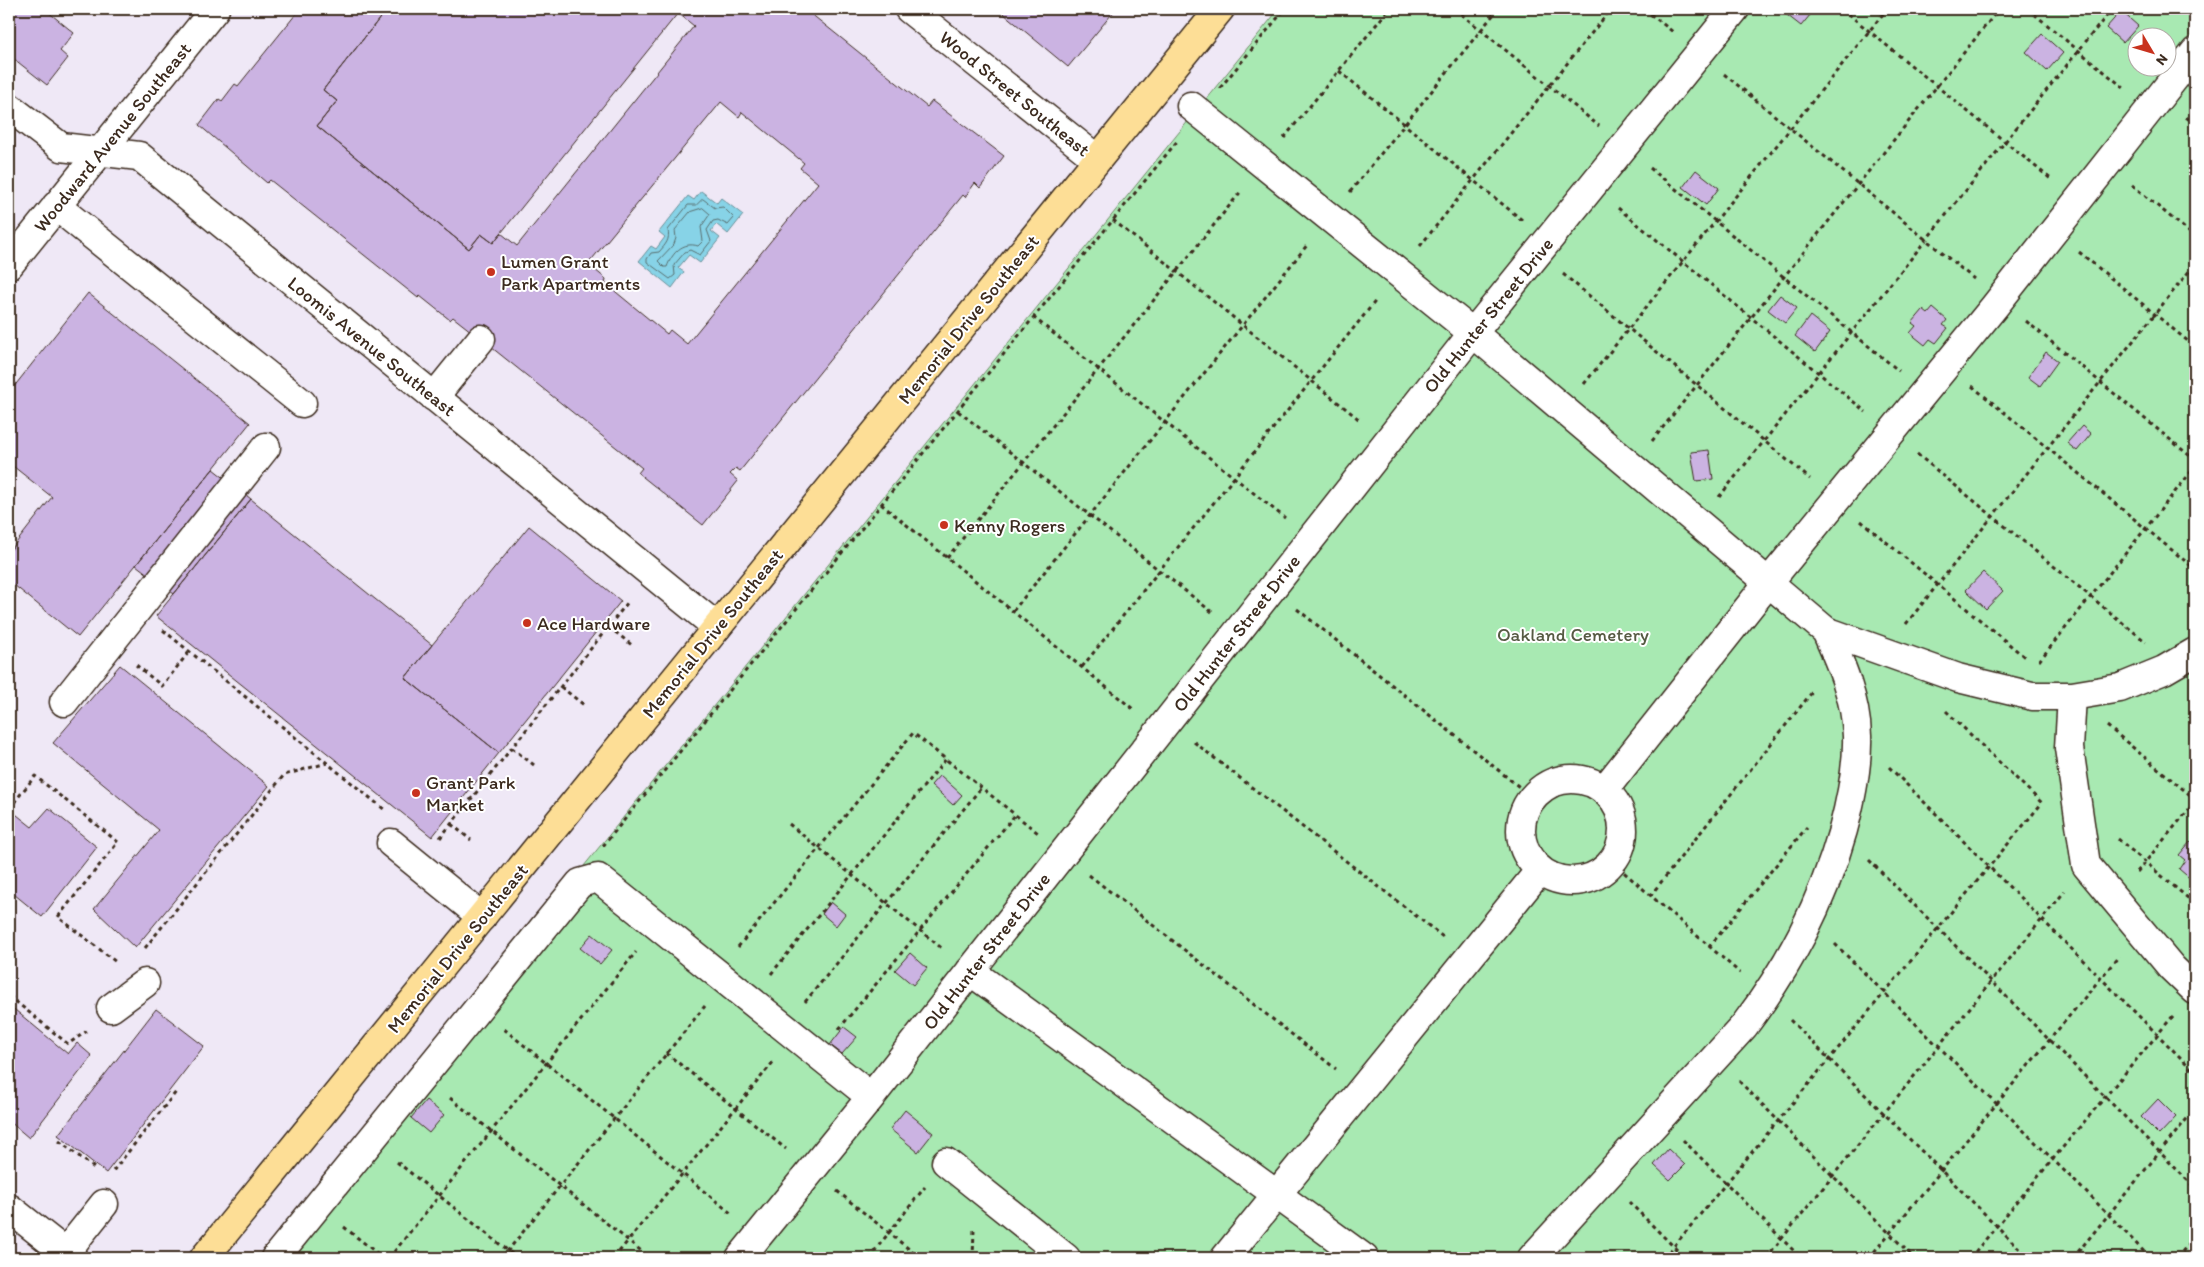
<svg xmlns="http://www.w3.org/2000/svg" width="2204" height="1267" font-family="Itim,sans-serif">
<rect width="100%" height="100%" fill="#efe8f6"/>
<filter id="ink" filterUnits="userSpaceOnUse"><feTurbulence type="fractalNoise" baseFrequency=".02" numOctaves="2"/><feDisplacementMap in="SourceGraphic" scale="10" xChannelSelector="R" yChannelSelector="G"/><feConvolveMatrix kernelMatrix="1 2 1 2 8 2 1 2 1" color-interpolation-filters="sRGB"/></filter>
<g filter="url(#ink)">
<!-- green -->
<path fill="#a8e9b2" stroke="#728a68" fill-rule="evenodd" d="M1279 9H2195V1258H266ZM2136 38H2166V68H2136Z"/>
<!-- water -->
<path fill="#87d3e7" stroke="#698f97" d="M701 191 717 203 721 198 743 215 728 234 716 224 711 231 720 238 700 263 689 255 678 268 684 272 672 288 639 261 651 246 656 249 665 237 659 232 688 196 694 200Z"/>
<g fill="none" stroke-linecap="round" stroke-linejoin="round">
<!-- shore -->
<path stroke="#596e6e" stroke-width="1" d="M703 199 715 208 723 207 734 218 728 225 718 220 713 221 707 230 711 241 700 255 690 250 685 252 674 265 675 275 670 279 647 262V259L651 253 659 252C666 244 670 240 668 230L688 205H696Z
M703 208 710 214 701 227 703 241 698 246C683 241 672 253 667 267H664L658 261 674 244 676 238 675 230 690 212Z"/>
</g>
<!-- building -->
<path fill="#cbb3e2" stroke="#3b2a1e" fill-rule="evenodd" d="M9 9H48L47 11 74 33 60 51 68 58 47 85 9 55Z
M300 9H387L323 90 337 101 317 126 469 249 481 234 493 243 501 233 517 246 694 26 673 9H805L927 107 932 101 1004 156 980 188 975 183 965 197 963 195 740 471 736 468 730 474 738 481 703 525 638 473 642 468 481 339 453 317 450 320 420 296 418 298 270 180 267 183 199 125 219 99 222 101 235 84 238 86ZM721 102 739 117 742 112 804 163 800 168 818 183 687 344 670 330 667 334 605 283 606 279 588 264Z
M387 9H673L678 13 493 243 481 234 469 249 317 126 337 101 323 90Z
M998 9H1116L1068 67Z
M1785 9H1815L1801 26 1783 12Z
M2121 11 2138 26 2123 43 2106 28Z
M2042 34 2063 53 2047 71 2026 52Z
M1696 170 1719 188 1706 205 1683 187Z
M88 293 250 423 78 637 9 581V552L52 497 9 463V393Z
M1780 295 1797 308 1785 323 1768 310Z
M1933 308 1947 320 1943 325 1948 328 1936 343 1930 339 1925 345 1910 333 1916 326 1912 323 1923 310 1928 314Z
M1810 316 1830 332 1815 352 1795 336Z
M2046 352 2058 361 2040 386 2028 377Z
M2082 426 2091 434 2077 451 2067 443Z
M1709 450 1713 479 1696 481 1691 452Z
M213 469 251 499 174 594 136 565Z
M251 499 432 645 405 678 499 753 432 837 156 616Z
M529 526 621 601 499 753 405 678Z
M1983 572 2003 591 1986 609 1966 590Z
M120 665 269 786 135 948 94 909 159 830 53 743Z
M940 775 962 795 953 805 931 785Z
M49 808 97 847 42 917 9 890V816L12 811 32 827Z
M2190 842 2195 847V878L2193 881 2179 869 2185 860 2179 855Z
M831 902 845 914 836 926 822 914Z
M592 934 612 950 600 964 580 948Z
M910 953 927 968 913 985 895 970Z
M9 1005 68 1054 77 1043 92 1056 29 1138 9 1121Z
M156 1009 204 1046 106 1173 58 1135Z
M844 1027 857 1037 842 1054 830 1045Z
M2158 1099 2176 1117 2159 1135 2141 1117Z
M426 1100 444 1115 429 1133 411 1118Z
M905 1110 933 1133 918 1152 890 1129Z
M1668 1149 1685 1165 1670 1180 1654 1165Z"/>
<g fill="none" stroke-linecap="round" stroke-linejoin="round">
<!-- minor casing -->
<g stroke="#3b2a1e" stroke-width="31">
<path id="minor" d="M909 9 1097 159
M1191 106 1473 333 1826 631 1958 678 2032 696H2072L2120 688 2164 670 2195 652
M9 107 61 147 139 156 717 627
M56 206 302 403
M9 265 215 9
M434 397 481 339
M2072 696 2069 748 2086 865 2172 968 2195 990
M64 702 266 447
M1521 830a51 51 0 1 1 102 0a51 51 0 1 1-102 0Z
M1604 790 1768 583 1994 307 2195 52
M391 843 482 917
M970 971 1364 1258
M111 1008 145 983
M946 1162 1066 1258
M9 1208 72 1258
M65 1253 104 1204
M275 1258 580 883 598 878 871 1097
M740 1258 871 1097 1473 333 1735 9
M1225 1258 1540 870
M1532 1258 1744 1026C1790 965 1822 904 1843 830 1851 800 1858 768 1857 736 1856 699 1841 664 1826 631"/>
</g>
<!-- major casing -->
<g stroke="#3b2a1e" stroke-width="31">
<path id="major" d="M204 1258 1220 9"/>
</g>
<!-- path -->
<path stroke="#3b2a1e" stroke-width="3" stroke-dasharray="4 4" stroke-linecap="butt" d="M1455 9 1599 126
M1644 9 1673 32
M1842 9 2052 180
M2028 9 2124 88
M1339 71 1522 220
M1724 74 1974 279
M1220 88 1285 9
M2186 117 2195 124
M1284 138 1389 9
M1650 168 1899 371
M2132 185 2195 237
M1350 192 1498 9
M1618 208 1866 412
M1113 220 1361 421
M1420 246 1611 9
M2079 252 2195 347
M1563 274 1810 479
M1033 317 1285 518
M2026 321 2195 460
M1584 384 1887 9
M1972 386 2195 569
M958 411 1212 612
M1652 441 1999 9
M1917 454 2146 642
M1719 497 2112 9
M881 504 1133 709
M1861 521 2027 659
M947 558 1242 190
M1297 609 1533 798
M1013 611 1308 244
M1906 624 2195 264
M609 627 633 646
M163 630 385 810
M2039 661 2195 467
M136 665 162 686 189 652
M1082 667 1377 299
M561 687 584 705
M1946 711 2042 803
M2107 726 2195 799
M1194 742 1443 937
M512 748 534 765
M1889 767 2195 1072
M9 809 35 776 118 842 58 917 116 962
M451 824 471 840
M789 824 944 950
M440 838 628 602
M2118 839 2195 904
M603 846 1179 139
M1869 860 1991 981 2195 1188
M1612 862 1740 973
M2137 872 2195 802
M1089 875 1336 1069
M1650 896 1813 691
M1835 944 2109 1215 2150 1258
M738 947 913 733 1038 833
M1709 947 1807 827
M145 948 284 775 327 763
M771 974 946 759
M9 996 68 1044 87 1031
M805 1002 981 788
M1790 1020 2029 1258
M504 1029 732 1214
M839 1029 1015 815
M666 1053 786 1149
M1739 1081 1914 1258
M450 1098 650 1258
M1683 1140 1801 1258
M59 1141 97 1170
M397 1162 517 1258
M113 1171 176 1092
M837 1191 920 1258
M1629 1202 1685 1258
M344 1227 383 1258
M389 1258 636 952
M502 1258 705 1006
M614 1258 774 1061
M869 1258 925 1187
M973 1258 974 1229
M1664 1258 2042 803
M1766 1258 2065 891
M1869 1258 2119 956
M1970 1258 2173 1016
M2073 1258 2195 1109
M2177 1258 2195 1236"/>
<!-- minor -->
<use href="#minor" stroke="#fff" stroke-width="28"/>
<!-- major -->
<use href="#major" stroke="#fdde96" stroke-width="28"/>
</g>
</g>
<!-- markers -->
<g fill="#c8321e" stroke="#fff" stroke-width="2">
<circle cx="491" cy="272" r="5"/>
<circle cx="944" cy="525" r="5"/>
<circle cx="527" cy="623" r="5"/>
<circle cx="416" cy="793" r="5"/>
</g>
<g text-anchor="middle" stroke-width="4" stroke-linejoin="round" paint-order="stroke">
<!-- street labels -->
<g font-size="19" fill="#3b2a1e" stroke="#fff">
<text transform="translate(1015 93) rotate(39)" y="7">Wood Street Southeast</text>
<text transform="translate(112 137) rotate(-51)" y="7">Woodward Avenue Southeast</text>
<text transform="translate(1488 315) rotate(-51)" y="7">Old Hunter Street Drive</text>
<text transform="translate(968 319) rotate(-51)" y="7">Memorial Drive Southeast</text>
<text transform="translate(372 346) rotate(39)" y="7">Loomis Avenue Southeast</text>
<text transform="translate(712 633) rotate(-51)" y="7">Memorial Drive Southeast</text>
<text transform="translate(1236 633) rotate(-52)" y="7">Old Hunter Street Drive</text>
<text transform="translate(457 948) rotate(-51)" y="7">Memorial Drive Southeast</text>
<text transform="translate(986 951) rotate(-52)" y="7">Old Hunter Street Drive</text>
</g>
<!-- poi labels -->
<g font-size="19" fill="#3b2a1e" stroke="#fff" text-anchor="start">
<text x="501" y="268">Lumen Grant<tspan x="501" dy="22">Park Apartments</tspan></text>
<text x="954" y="532">Kenny Rogers</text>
<text x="537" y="630">Ace Hardware</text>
<text x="426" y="789">Grant Park<tspan x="426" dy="22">Market</tspan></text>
</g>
<!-- park labels -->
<g font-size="19" fill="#565a43" stroke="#fff">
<text x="1573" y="641">Oakland Cemetery</text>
</g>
</g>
<!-- margin -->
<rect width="2204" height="1267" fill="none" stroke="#fff" stroke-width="30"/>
<rect x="15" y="15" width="2174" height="1237" fill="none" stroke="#3b2a1e" stroke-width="2" filter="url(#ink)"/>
<!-- north arrow -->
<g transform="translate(2152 52) rotate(128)"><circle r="24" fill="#ffffff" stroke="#b1aaa5"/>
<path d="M0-4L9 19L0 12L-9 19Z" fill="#c8321e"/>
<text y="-8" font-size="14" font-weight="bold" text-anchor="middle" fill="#3b2a1e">N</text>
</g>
</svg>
